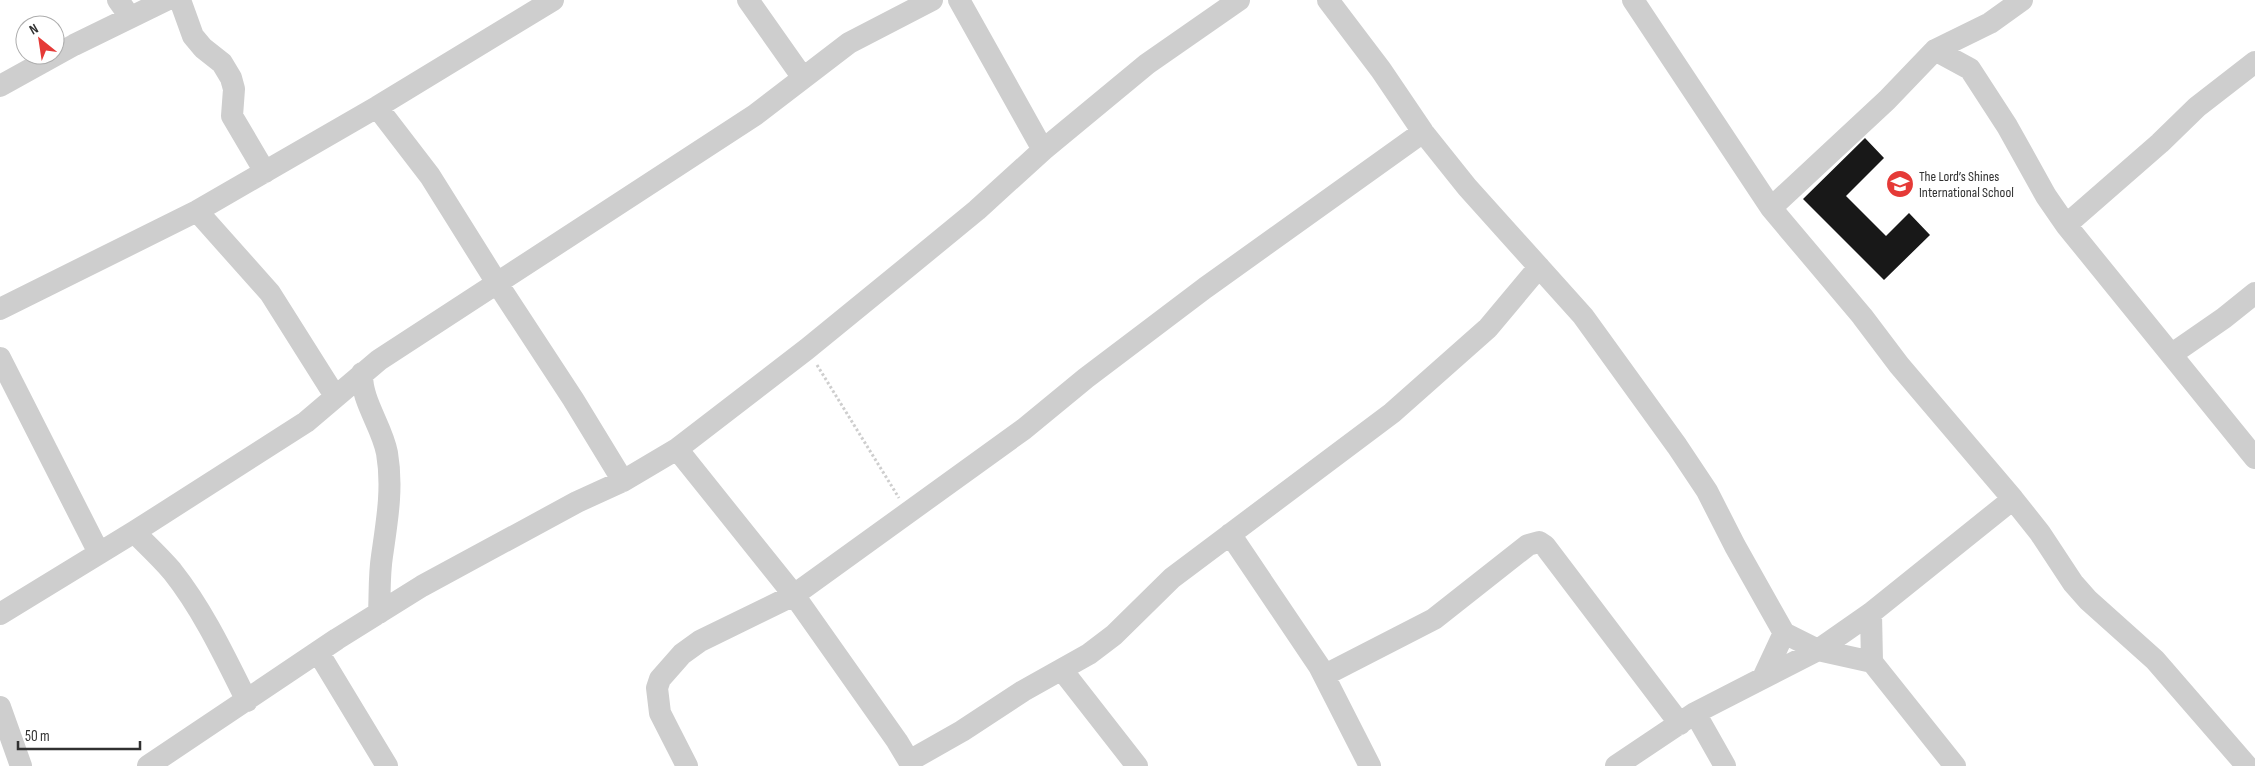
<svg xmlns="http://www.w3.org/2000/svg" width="2255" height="766" font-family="'Sofia Sans Condensed',sans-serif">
<rect width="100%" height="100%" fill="#fff"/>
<!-- building -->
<path fill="#181818" d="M1865 138 1884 158 1846 196 1886 236 1909 213 1930 235 1884 280 1803 199Z"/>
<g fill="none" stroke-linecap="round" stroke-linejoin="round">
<!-- path -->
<path stroke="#cecece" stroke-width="3" stroke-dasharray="2.5 2.5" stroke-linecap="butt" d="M817 365 899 498"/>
<!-- minor -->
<path stroke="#cecece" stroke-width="22" d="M118 0 130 17
M180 0 193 36 203 48 222 63 231 78 234 89 232 116 265 172
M748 0 803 78
M959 0 1043 150
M1328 0 1381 70 1423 132 1467 187 1583 316 1677 446 1707 491 1735 546 1784 633 1818 650 1872 662
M1633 0 1771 208 1862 316 1899 365 2013 499 2040 533 2073 583 2088 600 2155 660 2247 766
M1935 50 1970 69 2007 126 2046 196 2066 225 2255 458
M0 86 74 45 166 0
M377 107 430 176 497 283 573 399 623 481
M1771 208 1887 100 1935 50 1990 23 2022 0
M197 211 270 293 335 396
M2066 225 2160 143 2197 107 2255 62
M0 309 197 211 377 107 553 0
M2172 354 2224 318 2255 293
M0 358 99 553
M362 373C361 401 382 426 387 453 393 488 387 521 382 556 379 575 380 594 379 613
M677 449 794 595 897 741 912 766
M134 532C147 545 160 557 172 571 203 610 225 657 247 701
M1230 534 1319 666 1370 766
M1871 613 1872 662 1955 766
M0 614 134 532 306 422 379 360 755 115 849 43 932 0
M318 652 387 766
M1062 670 1137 766
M1325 675 1434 619 1528 545 1539 542 1545 546 1680 724
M1763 678 1784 633
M0 707 21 766
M1695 713 1725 766
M909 761 962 731 1023 691 1089 654 1114 635 1172 578 1392 413 1488 328 1539 267
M148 766 337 639 422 586 577 502 623 481 677 449 807 349 910 265 977 210 1043 150 1147 64 1239 0
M687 766 660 713 657 688 660 679 682 654 700 641 794 595 1024 429 1086 378 1205 288 1423 132
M1616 766 1695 713 1818 650 1871 613 2013 499"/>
</g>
<!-- icons -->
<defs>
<g id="school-disc" transform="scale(1.4375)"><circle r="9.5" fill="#e53a37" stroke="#fff"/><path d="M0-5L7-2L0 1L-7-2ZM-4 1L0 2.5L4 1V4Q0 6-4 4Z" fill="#fff"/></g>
</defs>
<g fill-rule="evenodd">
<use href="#school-disc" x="1900" y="184"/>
</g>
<g text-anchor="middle" stroke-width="5" stroke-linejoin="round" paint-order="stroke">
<!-- poi labels -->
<g font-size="14" fill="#313131" stroke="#fff" text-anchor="start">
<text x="1919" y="181">The Lord’s Shines<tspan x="1919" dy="16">International School</tspan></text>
</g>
</g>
<!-- north arrow -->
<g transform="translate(40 40) rotate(330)"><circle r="24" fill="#ffffff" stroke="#adadad"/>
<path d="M0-4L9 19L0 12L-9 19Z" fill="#e53a37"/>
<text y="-8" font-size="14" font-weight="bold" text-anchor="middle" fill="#313131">N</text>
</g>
<!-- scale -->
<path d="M18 741v8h122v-8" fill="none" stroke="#313131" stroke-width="2.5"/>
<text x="25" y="741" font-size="15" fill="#313131" stroke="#ffffff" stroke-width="4" paint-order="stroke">50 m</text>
</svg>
